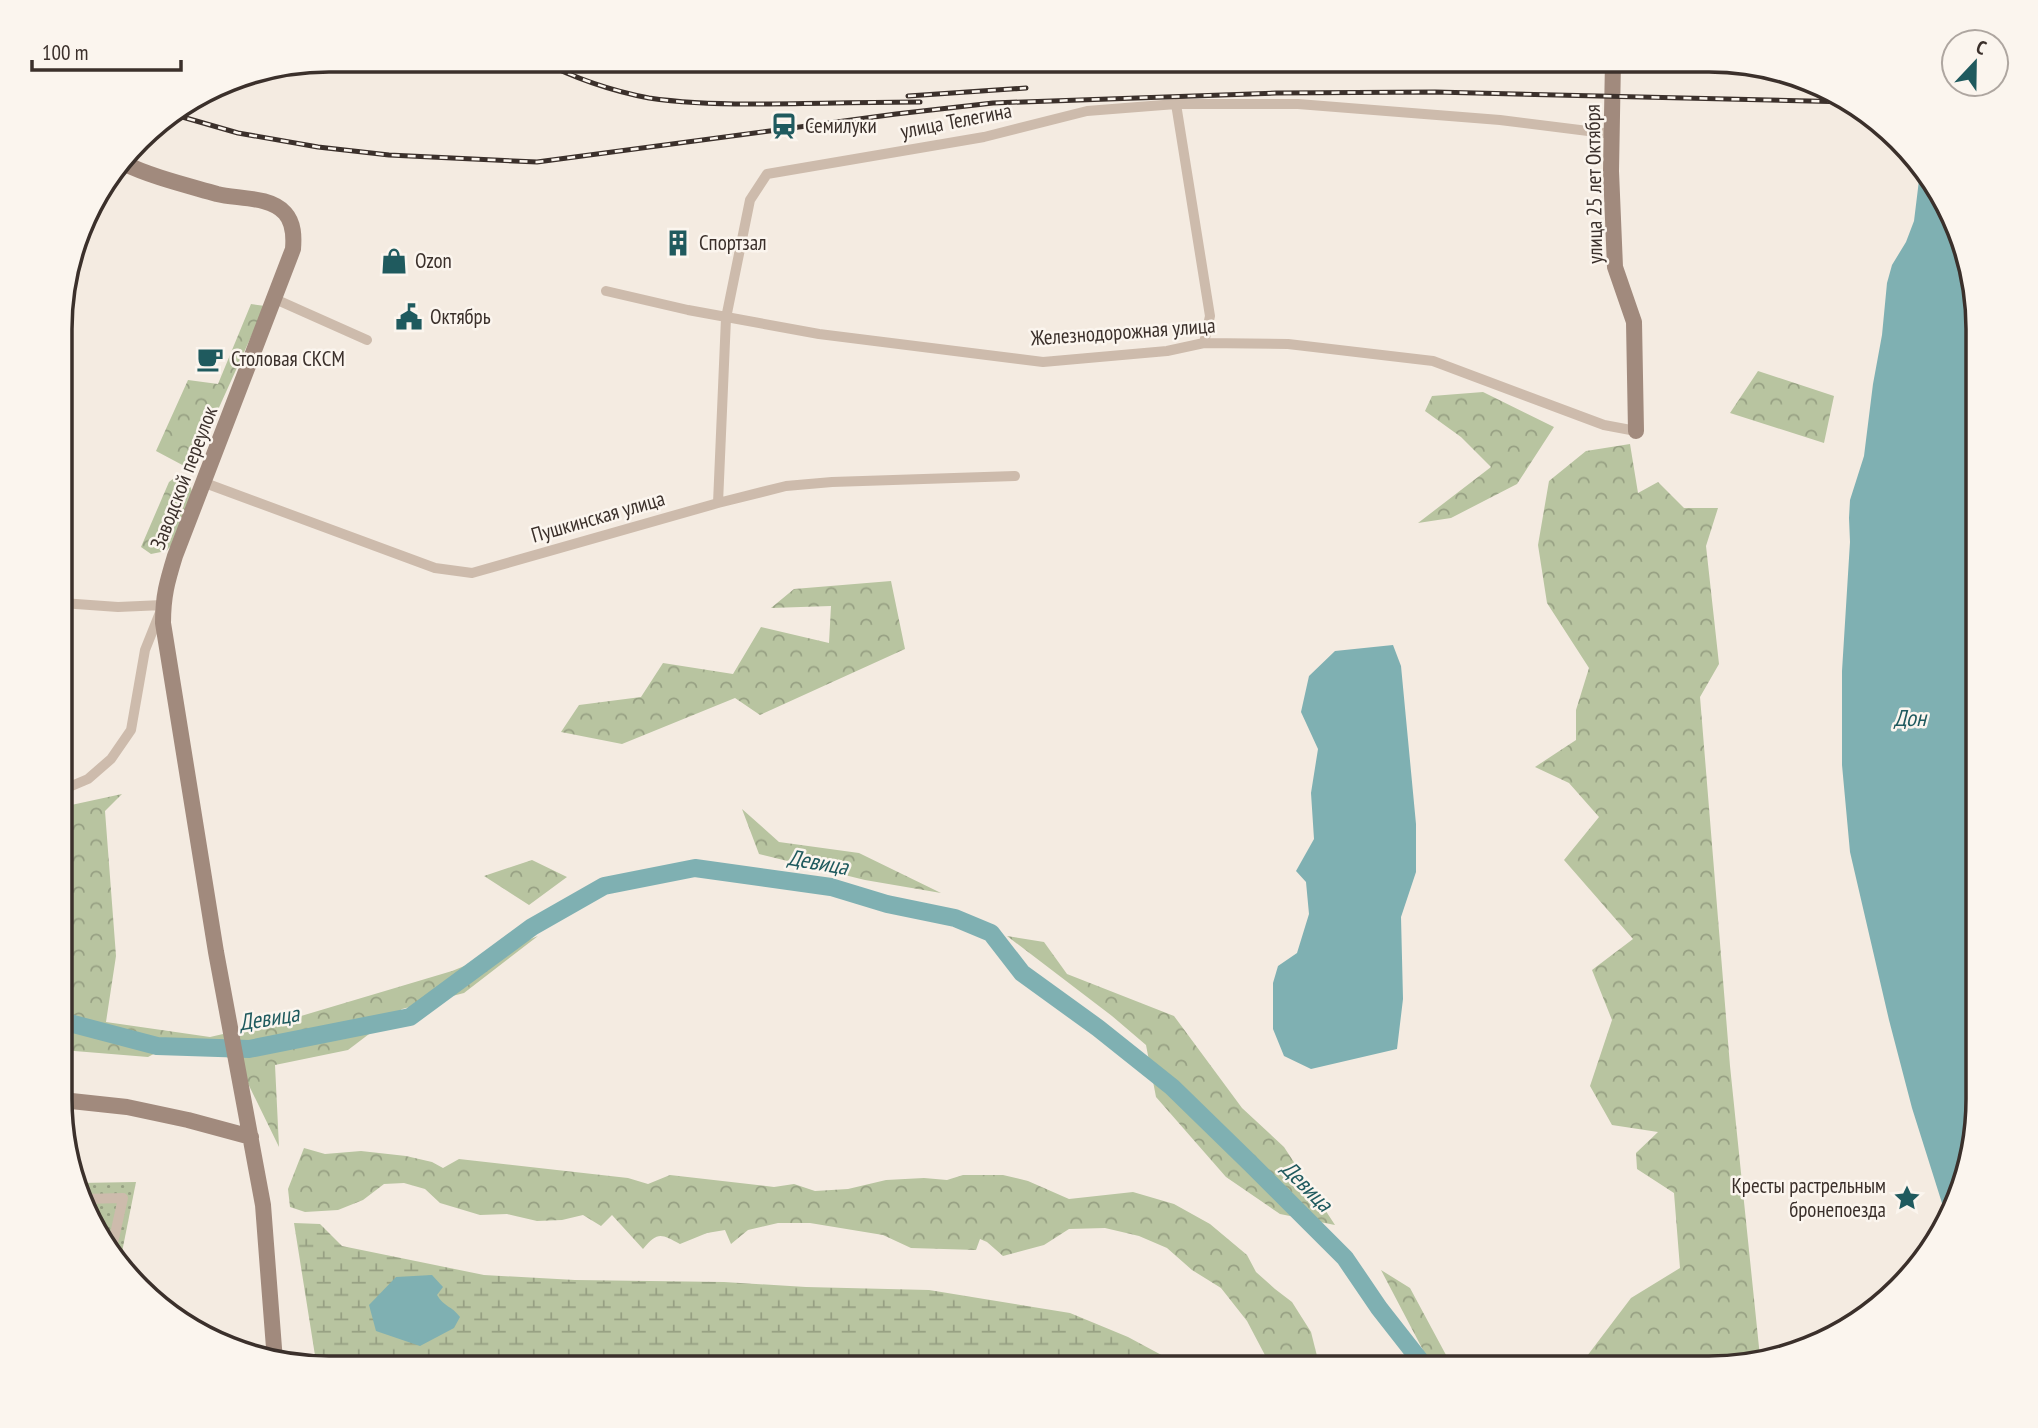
<svg xmlns="http://www.w3.org/2000/svg" width="2038" height="1428" font-family="'PT Sans Narrow',sans-serif">
<defs>
<pattern id="grass-dots" width="8" height="8" patternUnits="userSpaceOnUse" patternTransform="scale(1.75)"><rect width="8" height="8" fill="#b8c4a0"/><path d="M2 2h.1M6 6h.1" fill="none" stroke="#97a083" stroke-width="1.8" stroke-linecap="round"/></pattern>
<pattern id="forest-crowns" width="20" height="18" patternUnits="userSpaceOnUse" patternTransform="scale(1.75)"><rect width="20" height="18" fill="#b8c4a0"/><path d="M2 6a3 3 0 1 1 6 0M12 15a3 3 0 1 1 6 0" fill="none" stroke="#97a083"/></pattern>
<pattern id="wetland-marsh" width="20" height="14" patternUnits="userSpaceOnUse" patternTransform="scale(1.75)"><rect width="20" height="14" fill="#b8c4a0"/><path d="M1 5h8M5 5V1M11 12h8M15 12V8" fill="none" stroke="#97a083"/></pattern>
</defs>
<rect width="100%" height="100%" fill="#f4ebe1"/>
<!-- grass -->
<path fill="url(#grass-dots)" d="M136 1182 120 1262 96 1234 78 1183Z"/>
<!-- forest -->
<path fill="url(#forest-crowns)" d="M251 304 265 306 212 423 188 468 156 451 188 380 218 384Z
M1758 371 1834 396 1824 443 1730 413Z
M1483 392 1554 427 1517 484 1451 518 1418 523 1491 467 1461 437 1425 411 1432 396Z
M1630 444 1638 493 1658 482 1684 508H1718L1706 546 1719 664 1700 697 1730 1066 1760 1357 1710 1368H1666L1660 1363 1627 1368H1578L1631 1298 1680 1268 1674 1193 1637 1169 1636 1153 1658 1132 1612 1125 1590 1086 1612 1020 1592 970 1633 939 1564 860 1599 817 1569 783 1535 767 1576 740V710L1589 668 1547 603 1538 545 1549 481 1586 451Z
M178 475 189 482 193 495 174 543 166 551 151 554 141 547 169 482Z
M891 581 905 649 760 715 735 698 622 744 561 732 579 705 641 697 663 663 733 674 761 627 829 643 831 606 771 608 794 589Z
M122 794 105 811 116 956 106 1022 210 1037 301 1016 452 971 538 936 464 993 402 1009 348 1050 275 1065 279 1147 237 1061 180 1040 148 1057 62 1050V807Z
M742 809 779 842 859 853 941 893 865 880 759 854Z
M532 860 567 877 529 905 484 876Z
M1007 936 1044 942 1067 974 1174 1016 1242 1108 1284 1147 1335 1225 1280 1214 1226 1177 1156 1097 1146 1045 1112 1016Z
M304 1148 325 1154 361 1151 406 1156 432 1162 443 1168 459 1159 628 1178 648 1184 670 1175 774 1187 794 1184 815 1191 848 1189 886 1180 924 1178 947 1180 963 1175H1003L1028 1181 1069 1199 1133 1192 1174 1204 1210 1224 1247 1255 1256 1272 1275 1289 1292 1302 1311 1332 1320 1368H1269L1267 1359 1247 1321 1221 1288 1192 1270 1167 1248 1139 1236 1105 1228 1069 1229 1044 1245 1003 1256 987 1242 980 1239 976 1250 911 1248 883 1235 810 1223H778L748 1230 731 1244 725 1230 707 1233 680 1244C661 1234 658 1231 643 1249L612 1215 601 1226 583 1215 562 1220 537 1221 507 1214 480 1215 440 1203 425 1189 404 1183 384 1184 363 1200 338 1210 305 1212 290 1207 288 1189Z
M1381 1270 1410 1288 1453 1368H1410L1423 1350Z"/>
<!-- wetland -->
<path fill="url(#wetland-marsh)" d="M294 1223 320 1224 342 1246 484 1275 575 1280 724 1282 806 1287 929 1290 1070 1313 1128 1337 1167 1358 1178 1368H317Z"/>
<!-- water -->
<path fill="#7fb0b2" d="M1920 172 1951 209 1978 311V1117L1964 1186 1947 1219 1912 1108 1889 1020 1850 852 1842 765V671L1850 542 1849 518 1850 500 1864 456 1873 384 1882 335 1887 283 1892 265 1906 242 1914 221Z
M1393 645 1401 666 1416 824V872L1401 917 1403 999 1397 1049 1311 1069 1284 1056 1273 1029V983L1278 966 1297 953 1309 914 1306 882 1296 871 1314 839 1311 793 1318 749 1301 712 1309 676 1335 651Z
M432 1275 443 1287 437 1295C444 1307 452 1306 460 1317L454 1328 420 1346 376 1331 369 1305 396 1277Z"/>
<g fill="none" stroke-linecap="round" stroke-linejoin="round">
<!-- river -->
<path stroke="#7fb0b2" stroke-width="18" d="M62 1021 157 1046 249 1049 410 1017 532 927 604 886 695 868 831 887 887 904 955 918 991 933 1022 973 1098 1028 1172 1087 1250 1163 1345 1258 1379 1308 1426 1368"/>
<!-- street -->
<path stroke="#cdbbac" stroke-width="10" d="M762 63 776 60
M1176 104 1210 316 1204 343
M606 291 688 310 819 334 1043 362 1167 351 1204 343 1288 344 1433 361 1604 425 1636 431
M275 299 367 340
M205 483 435 568 472 573 718 503 786 486 832 482 1015 476
M718 503 726 318 750 200 767 174 984 137 1087 111 1176 104H1298L1500 120 1612 134
M62 603 118 607 163 605 145 650 131 730 111 759 88 779 62 790
M84 1199 123 1198 111 1252"/>
<!-- secondary -->
<path stroke="#a18a7d" stroke-width="16" d="M1613 60 1611 171 1615 267 1634 322 1636 431
M123 163C152 177 186 185 217 194 237 199 270 196 285 213 294 223 294 237 293 249L175 556C167 582 163 596 163 623L216 952 263 1205 275 1361
M62 1100 127 1107 188 1120 251 1137"/>
<!-- rail casing -->
<g stroke="#3b302b" stroke-width="5">
<path id="rail" d="M539 60C572 77 612 91 649 98 683 103 716 104 750 104 807 104 863 102 920 102
M908 96 1026 88
M172 114 238 133 318 147 389 155 537 162 896 114 993 103 1276 93 1435 92 1850 102"/>
</g>
<!-- rail -->
<use href="#rail" stroke="#fbf5ee" stroke-width="2.5" stroke-dasharray="8" stroke-linecap="butt"/>
</g>
<!-- icons -->
<defs>
<g id="station-bare" transform="scale(2.1)"><path d="M-3-6H3Q5-6 5-4V2Q5 4 3 4L4.5 6H3L1.5 4h-3L-3 6H-4.5L-3 4Q-5 4-5 2V-4Q-5-6-3-6ZM-3.5-4v3h7v-3ZM-3.5 1v1.5H-2V1ZM2 1v1.5H3.5V1Z" fill="#1f5a5e" stroke="#fbf5ee" stroke-width="2.5" paint-order="stroke"/></g>
<g id="building-bare" transform="scale(2.1)"><path d="M-4-6H4V6H1V3H-1V6H-4ZM-2.5-4.3h1.7v1.8h-1.7ZM.8-4.3h1.7v1.8H.8ZM-2.5-1h1.7V.8h-1.7ZM.8-1h1.7V.8H.8Z" fill="#1f5a5e" stroke="#fbf5ee" stroke-width="2.5" paint-order="stroke"/></g>
<g id="shop-bare" transform="scale(2.1)"><path d="M-5-2.5h2.3a2.7 3.5 0 0 1 5.4 0H5L5.5 6h-11ZM-1.5-2.5h3a1.5 2.3 0 0 0-3 0Z" fill="#1f5a5e" stroke="#fbf5ee" stroke-width="2.5" paint-order="stroke"/></g>
<g id="civic-bare" transform="scale(2.1)"><path d="M-.6-6.5H3V-4.5H.6V-3L4-1V1h2V6H-6V1h2V-1L-.6-3ZM-1.2 2.5V6h2.4V2.5Z" fill="#1f5a5e" stroke="#fbf5ee" stroke-width="2.5" paint-order="stroke"/></g>
<g id="cafe-bare" transform="scale(2.1)"><path d="M-5.5-4.5H6V0H3Q3 3.5 0 3.5H-2.5Q-5.5 3.5-5.5 0ZM3-3.2v2h1.7v-2ZM-6 4.5H4V6H-6Z" fill="#1f5a5e" stroke="#fbf5ee" stroke-width="2.5" paint-order="stroke"/></g>
<g id="sight-bare" transform="scale(2.1)"><path d="M0-6L1.8-2.2L6-1.7L2.9 1.2L3.7 5.4L0 3.3L-3.7 5.4L-2.9 1.2L-6-1.7L-1.8-2.2Z" fill="#1f5a5e" stroke="#fbf5ee" stroke-width="2.5" paint-order="stroke"/></g>
</defs>
<g fill-rule="evenodd">
<use href="#station-bare" x="784" y="126"/>
<use href="#building-bare" x="678" y="243"/>
<use href="#shop-bare" x="394" y="261"/>
<use href="#civic-bare" x="409" y="317"/>
<use href="#cafe-bare" x="210" y="359"/>
<use href="#sight-bare" x="1907" y="1198"/>
</g>
<g text-anchor="middle" stroke-width="5" stroke-linejoin="round" paint-order="stroke">
<!-- street labels -->
<g font-size="21" fill="#3b302b" stroke="#fbf5ee">
<text transform="translate(956 121) rotate(-11)" y="7">улица Телегина</text>
<text transform="translate(1594 184) rotate(-91)" y="7">улица 25 лет Октября</text>
<text transform="translate(1123 332) rotate(-4)" y="7">Железнодорожная улица</text>
<text transform="translate(184 478) rotate(-69)" y="7">Заводской переулок</text>
<text transform="translate(598 517) rotate(-16)" y="7">Пушкинская улица</text>
</g>
<!-- poi labels -->
<g font-size="21" fill="#3b302b" stroke="#fbf5ee" text-anchor="start">
<text x="805" y="133">Семилуки</text>
<text x="699" y="250">Спортзал</text>
<text x="415" y="268">Ozon</text>
<text x="430" y="324">Октябрь</text>
<text x="231" y="366">Столовая СКСМ</text>
<text x="1886" y="1193" text-anchor="end">Кресты растрельным<tspan x="1886" dy="24">бронепоезда</tspan></text>
</g>
<!-- water labels -->
<g font-size="23" font-style="italic" fill="#1f5a5e" stroke="#fbf5ee">
<text x="1910" y="726">Дон</text>
<text transform="translate(818 862) rotate(10)" y="8">Девица</text>
<text transform="translate(269 1018) rotate(-9)" y="8">Девица</text>
<text transform="translate(1307 1186) rotate(45)" y="8">Девица</text>
</g>
</g>
<!-- crop -->
<path d="M0 0H2038V1428H0ZM329 72H1709A257 257 0 0 1 1966 329V1099A257 257 0 0 1 1709 1356H329A257 257 0 0 1 72 1099V329A257 257 0 0 1 329 72Z" fill="#fbf5ee" fill-rule="evenodd"/>
<path fill="none" stroke="#3b302b" stroke-width="3.5" d="M329 72H1709A257 257 0 0 1 1966 329V1099A257 257 0 0 1 1709 1356H329A257 257 0 0 1 72 1099V329A257 257 0 0 1 329 72Z"/>
<!-- north arrow -->
<g transform="translate(1975 63) rotate(22)"><circle r="33" fill="#fbf5ee" stroke="#aea6a0" stroke-width="2"/>
<path d="M0-5L12 26L0 18L-12 26Z" fill="#1f5a5e"/>
<text y="-10" font-size="19" font-weight="bold" text-anchor="middle" fill="#3b302b">С</text>
</g>
<!-- scale -->
<path d="M32 60v10h149v-10" fill="none" stroke="#3b302b" stroke-width="3.5"/>
<text x="42" y="60" font-size="21" fill="#3b302b" stroke="#fbf5ee" stroke-width="5" paint-order="stroke">100 m</text>
</svg>
